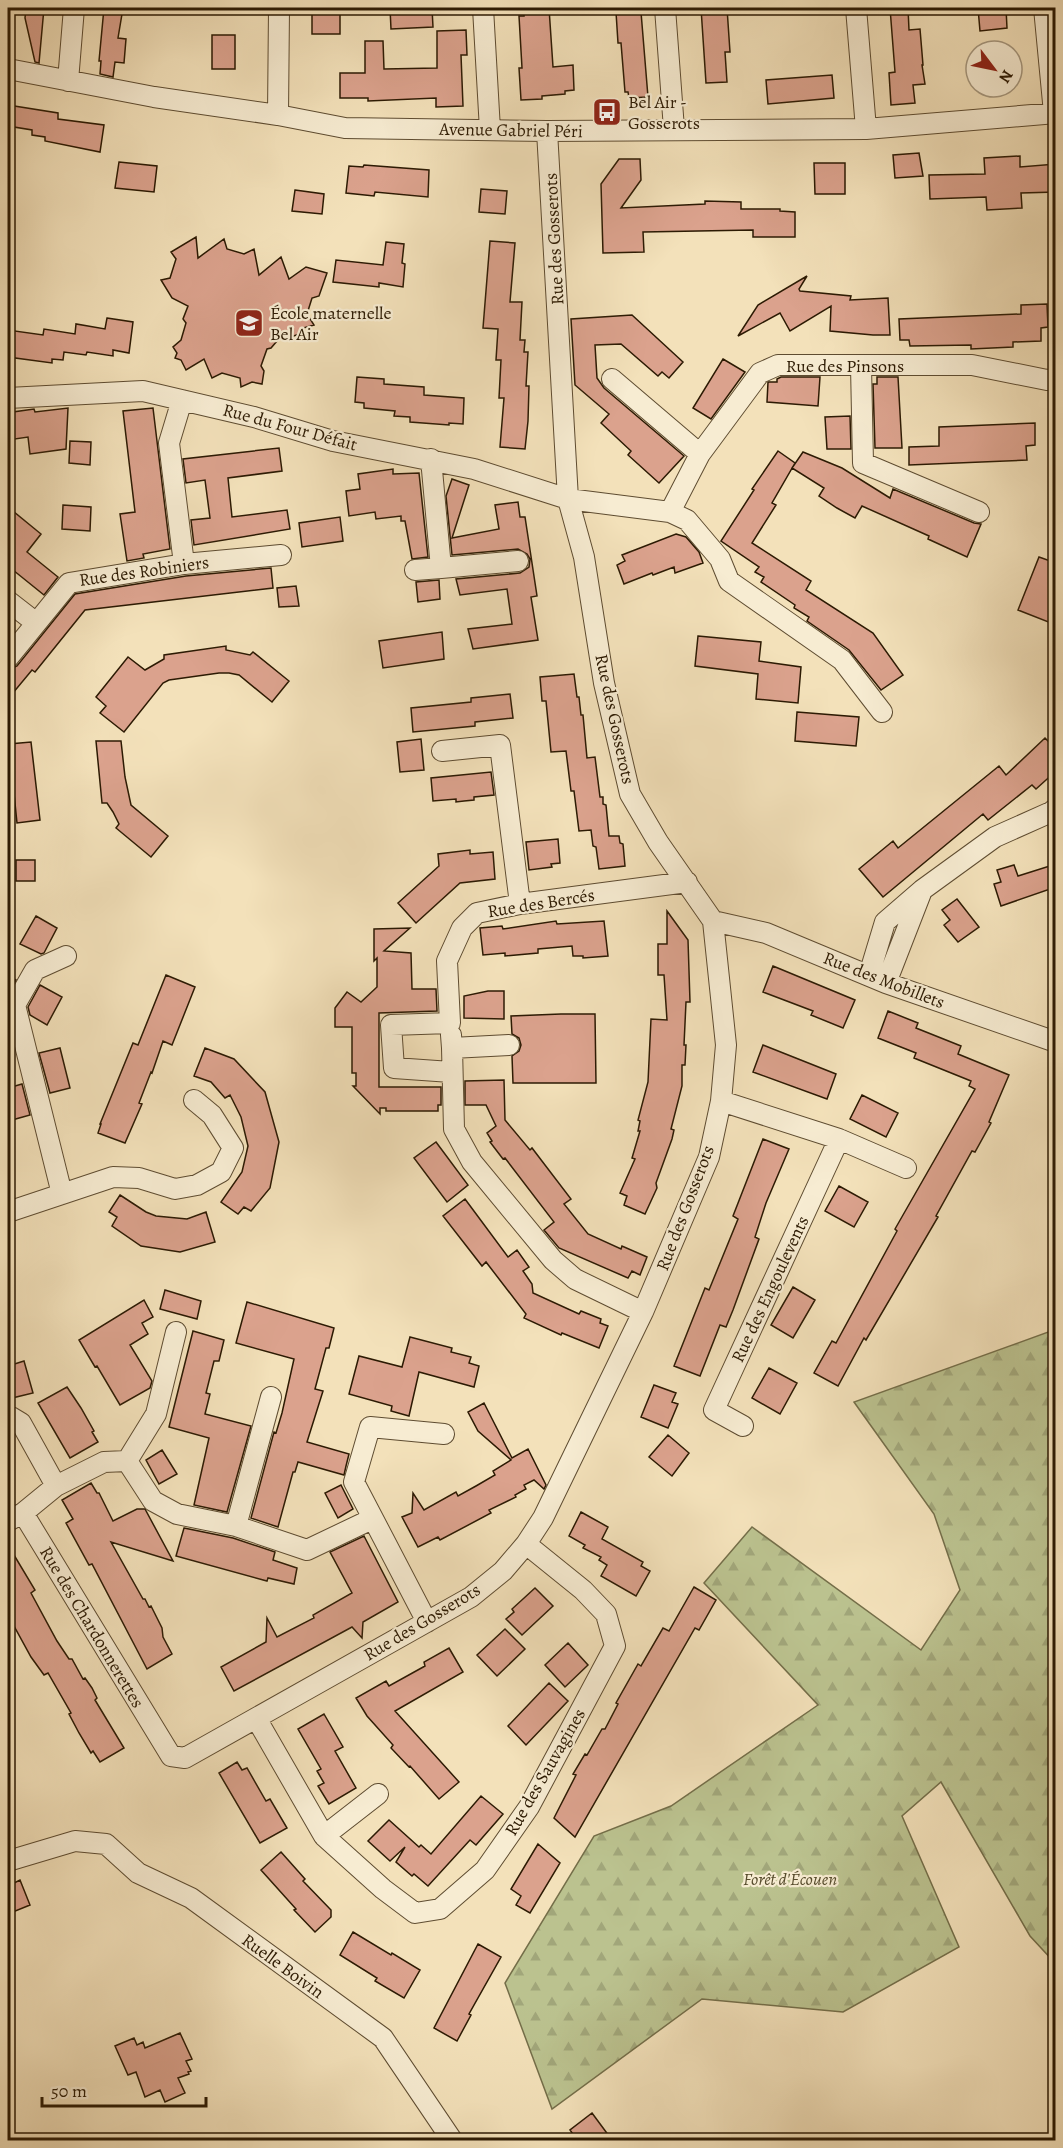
<svg xmlns="http://www.w3.org/2000/svg" width="1063" height="2148" font-family="Alegreya,serif">
<defs>
<pattern id="forest-firs" width="22" height="20" patternUnits="userSpaceOnUse" patternTransform="scale(1.5)"><rect width="22" height="20" fill="#bbc28f"/><path d="M5 1l3.5 6h-7zM16 11l3.5 6h-7z" fill="#a1a67a"/></pattern>
</defs>
<rect width="100%" height="100%" fill="#f3e1ba"/>
<filter id="stains"><feTurbulence type="fractalNoise" baseFrequency=".00333" numOctaves="4"/><feColorMatrix values="0 0 0 0 .2 0 0 0 0 .09 0 0 0 0 .02 0 0 0 .5 -.17"/></filter>
<radialGradient id="worn" r=".72"><stop offset=".6" stop-color="#630" stop-opacity="0"/><stop offset="1" stop-color="#630" stop-opacity=".3"/></radialGradient>
<!-- forest -->
<path fill="url(#forest-firs)" stroke="#746e49" stroke-width="1.5" d="M1055 1328V1963L1030 1936 941 1782 902 1816 959 1947 843 2012 702 1999 552 2109 505 1983 594 1836 671 1806 818 1705 704 1583 752 1527 921 1650 960 1590 934 1514 854 1402 1054 1330Z"/>
<!-- building -->
<path fill="#dba28d" stroke="#2c1a03" stroke-width="1.5" d="M26 8H44L39 63 35 62 25 18Z
M104 8H123L118 38 126 39 124 63 115 62 113 77 100 74 101 61H99Z
M312 8H340V34H312Z
M390 8H432L433 27 391 29Z
M524 8H549L553 67 573 65 574 90 565 91V94L542 96V99L521 100 519 68H522L519 16H524Z
M701 8H727L730 52H725L727 82 706 83Z
M890 8H908L909 30 920 29 923 65H922L925 84 913 85 915 103 891 105 889 73 895 72Z
M978 8H1006L1007 28 980 31Z
M616 12H641L648 97 629 98 628 92H625L621 43H618Z
M466 30 467 55H461L463 106 436 107V98L368 101V98H340V73H365V41H383L384 69 437 68V31Z
M212 35H235V69H212Z
M832 75 834 98 768 104 766 80Z
M8 105 58 113V119L104 125 100 152 45 141V137L32 135V130L8 126Z
M919 153 923 176 895 178 893 155Z
M1020 156V167L1056 164V192L1021 193 1022 208 987 210 986 197 930 199 929 175 985 174 984 158Z
M619 159H640L641 180 621 208 705 204V201L741 202V209H780V211L795 212V237H753V230L643 232 644 252 603 253 601 184Z
M119 162 157 166 154 192 115 188Z
M814 163H845V194H815Z
M364 165 429 170 428 197 375 192 374 196 346 193 349 166 363 167Z
M481 189 507 191 505 214 479 212Z
M295 190 324 194 322 214 292 211Z
M196 237 198 258 224 239 227 249 244 254 254 249 259 275 281 257 289 279 306 267 327 273 319 296 312 298 307 314 314 325 303 328 302 333 291 337 283 334 271 348 267 349 261 366 264 371 262 384 252 382 241 387 240 378 222 373 212 378 204 359 186 370 181 360 175 358 177 353 173 347 181 340 186 323 183 319 188 306 172 298 161 280 170 278 176 259 171 252Z
M490 241 515 243 510 302H522L520 340H525L524 352H528L526 386H529L528 421 525 449 500 447 504 398H499L501 360H496L498 329 483 328Z
M386 242 404 244 402 263 405 264 403 287 379 283V287L333 282 336 260 383 265Z
M807 276 799 289 800 291 851 296 850 300 888 298 890 335H873L830 331 831 306 790 331 780 313 738 336 758 305Z
M1047 304 1048 327 1041 328V341L1013 342V347L971 349V345L910 346 909 340H900L899 319 1021 314V305Z
M632 315 683 362 669 378 662 372 658 376 621 344 595 345 597 378 604 388 684 456 659 483 628 455 631 451 601 423 609 414 575 385 571 319Z
M107 318 133 322 129 353 113 350V356L87 352 86 355 64 352 63 360 52 359V363L8 357V330L43 335 44 329 75 334 76 324 105 329Z
M723 359 745 372 711 419 693 408Z
M357 377 384 379V384L424 387V395L464 398 463 424 449 423V425L410 422V417L394 416 395 411 364 408V403L355 402Z
M781 377H820L818 406 767 402 768 382H777V379Z
M877 377H898L902 448H875L873 384H877Z
M68 408 66 449 30 454 28 437 8 440V417L13 416V412L34 409 35 412Z
M153 408 170 549 143 554 144 558 127 561 120 514 135 512 123 411Z
M850 416 851 449H827L825 417Z
M1035 423V445L1026 446 1027 460 909 465V447L939 446V427Z
M70 441 91 442 90 465 69 463Z
M279 448 282 471 228 478 232 517 287 510 290 529 194 545 191 520 210 518 205 480 186 483 183 459Z
M778 451 795 463 772 503 776 505 752 543 811 581 806 590 873 633 903 675 881 690 849 650 807 621 809 617 794 608 795 605 761 582 764 577 755 572 759 567 721 541 754 490 752 489Z
M803 452 842 468 890 498 893 489 974 523 981 524 967 557 928 539 929 536 862 506 855 518 837 508 819 496 824 488 792 468Z
M393 469V474L419 473 428 557 412 559 405 521H401V516L376 519 375 512 349 516 346 491 360 489 358 474Z
M452 479 469 485 452 538 499 529 495 505 518 502 520 517H525L537 596 531 597 538 640 473 649 468 629 512 624 507 589 460 595 456 579 520 573 529 567 530 559 527 554 518 549 452 555 446 496Z
M63 505 91 507 90 531 62 529Z
M8 507 41 534 27 552 58 577 44 595 8 566Z
M340 517 343 541 302 547 299 523Z
M676 534 686 537 699 552 703 563 675 573 674 567 653 575 652 573 624 584 617 565 625 561 622 555Z
M1039 557 1056 563V625L1018 610Z
M271 568 273 588 85 610 35 672 32 670 8 699V670L17 666 75 594 186 576Z
M439 580 440 599 418 602 416 582Z
M296 586 299 606 279 607 277 588Z
M442 632 444 659 383 668 379 641Z
M698 636 761 642 759 661 801 667 798 703 756 699 758 674 695 666Z
M226 646V650L250 655 253 652 289 681 272 702 239 675 229 673H219L169 680 163 683 124 732 100 713 106 706 96 697 128 657 145 670 164 659V655Z
M574 674 577 697H579L581 715H583L587 758 595 757 600 797H603V804L606 805 609 836H619L620 843 623 844 625 866 599 869 596 847 593 846 591 830 579 831 574 791H571L566 751 551 752 546 701H542L540 677Z
M510 694 513 718 475 722V726L413 732 411 708 471 702V698Z
M797 712 859 717 856 746 795 741Z
M1045 738 1056 749V771L1036 789 1032 785 988 820 983 814 883 897 859 869 893 841 898 848 999 766 1006 775Z
M421 739 424 770 400 772 397 742Z
M96 741H121L125 777 131 805 168 836 151 857 116 828 119 824 113 812 107 803H102Z
M31 742 40 820 17 823 9 744Z
M491 772 494 795 474 797V800L464 801 456 802V799L433 801 431 778Z
M558 839 560 863 551 864 552 867 529 870 526 842Z
M470 850V854L493 852 495 879 460 883 416 923 398 903 439 866 438 854Z
M16 860H35V881H16Z
M1056 864V887L1001 906 994 884 1001 882 997 870 1014 865 1018 876Z
M957 899 979 927 958 942 944 925 950 920 942 910Z
M667 911 688 940 690 1002H686L684 1045H686L685 1065H682V1086L671 1129 674 1130 672 1139 656 1183 657 1188 645 1214 624 1205 627 1196 620 1193 635 1159 632 1158 640 1131H638L640 1121 638 1120 648 1082 651 1019 667 1020 664 975H658V944H667Z
M36 916 57 928 44 953 41 954 20 944Z
M556 921 557 924 604 921 608 956 583 958V956H573L572 946 538 949V953L505 956V953L483 955 480 928 502 926 503 929Z
M410 928 384 951 411 953 412 989H436L437 1011 379 1013V1087H441V1105H438V1111H386V1108H380V1114L353 1086H356V1073H352V1027H335V1008L347 992 361 1002 377 987V958L374 961V929Z
M773 966 855 1000 843 1028 811 1015 813 1011 763 992Z
M8 975 16 980 8 994Z
M166 975 195 987 172 1045 163 1041 152 1073 151 1072 139 1103 142 1104 125 1143 98 1133 101 1124H100L133 1043 138 1045Z
M40 985 62 997 47 1025 30 1015 28 1007Z
M488 991H504V1019L464 1018V996Z
M888 1011 918 1023 916 1028 961 1046 958 1054 1009 1075 989 1122 991 1123 975 1152 972 1151 936 1216 938 1217 866 1340 864 1338 838 1386 814 1373 832 1341 836 1343 897 1231 895 1229 975 1089 969 1086 971 1081 914 1058 916 1053 878 1038Z
M561 1014H595L596 1083H513L512 1056 519 1051 521 1045 519 1038 512 1034 511 1016Z
M763 1045 836 1074 827 1099 753 1072Z
M60 1048 70 1088 50 1093 39 1053Z
M205 1048 234 1059 265 1092 279 1142 270 1188 251 1211 244 1207 238 1214 221 1202 242 1172 248 1146 241 1117 230 1095 225 1098 211 1082 194 1076Z
M504 1080 505 1120 530 1150 532 1148 571 1199 564 1204 588 1234 621 1249 622 1246 647 1257 640 1275 632 1271 628 1278 559 1248 544 1230 554 1222 505 1158 503 1159 490 1142 492 1141 487 1133 496 1126 486 1105H465V1081Z
M22 1084 30 1115 12 1120 8 1099V1088Z
M862 1095 898 1113 886 1137 850 1119Z
M763 1139 789 1149 766 1203 755 1237 759 1239 733 1310 726 1327 720 1325 700 1376 674 1366 705 1288 709 1290 738 1219 733 1216Z
M436 1142 468 1185 447 1202 414 1158Z
M839 1186 868 1202 854 1227 825 1211Z
M120 1195 146 1212 156 1216 187 1219 206 1212 215 1242 180 1252 141 1246 112 1226 117 1217 109 1212Z
M465 1199 508 1257 517 1250 529 1267 523 1271 532 1284 533 1293 579 1314 581 1311 601 1319 600 1323 608 1326 599 1348 562 1333 561 1335 524 1318 526 1314 486 1262 482 1266 443 1216Z
M793 1287 815 1300 793 1338 771 1325Z
M165 1290 201 1301 197 1319 160 1309Z
M144 1300 153 1317 142 1323 148 1334 130 1345 152 1381 150 1388 120 1405 97 1366 95 1367 79 1340Z
M247 1302 334 1328 329 1348H326L315 1389 323 1391 307 1442 349 1454 346 1466 344 1475 298 1462 295 1472H293L278 1527 251 1518 274 1432 276 1433 282 1413 294 1359 236 1343Z
M193 1331 224 1340 219 1361H214L206 1393 210 1394 205 1414 251 1426 227 1512 194 1505 209 1438 169 1427Z
M410 1337 452 1348 451 1352 471 1357 469 1363 479 1366 474 1387 419 1372 409 1416 391 1411 392 1406 349 1394 359 1356 402 1367Z
M24 1361 33 1393 12 1398 8 1386V1366Z
M769 1368 797 1383 780 1414 752 1398Z
M654 1385 676 1393 672 1402 678 1404 668 1428 641 1417Z
M67 1387 81 1408 94 1431 92 1432 98 1442 70 1458 38 1403Z
M484 1403 512 1458 528 1449 546 1485 544 1489 534 1480 524 1485 526 1489 515 1495 516 1497 489 1510 491 1513 440 1540 438 1537 418 1547 402 1517 412 1513 413 1493 424 1510 456 1492 458 1496 476 1486 495 1475 493 1471 511 1460 478 1431 468 1412Z
M668 1435 689 1453 672 1476 649 1457Z
M162 1450 177 1474 159 1484 146 1460Z
M91 1483 97 1493H99L113 1521 137 1509H145L173 1561 111 1542 143 1599H145L149 1607 151 1606 162 1628 163 1637 172 1654 147 1669 92 1564 89 1565 66 1523 73 1519 62 1500Z
M341 1485 353 1509 338 1518 325 1493Z
M581 1512 608 1527 602 1539 643 1562 641 1566 650 1571 636 1596 601 1576 607 1565 599 1560 601 1557 583 1548 585 1545 569 1536Z
M184 1528 233 1538 275 1552 273 1560 297 1568 294 1584 268 1578 267 1581 176 1556Z
M364 1536 398 1602 363 1622 362 1638 352 1627 234 1691 221 1667 266 1642 267 1618 277 1637 314 1618 313 1615 352 1593 330 1552Z
M8 1545 35 1590 31 1593 57 1641 69 1659H72L83 1679 85 1678 92 1688 97 1698 95 1700 124 1748 100 1762 93 1751 91 1753 79 1733 69 1714 71 1713 48 1673 44 1675 31 1657 8 1615Z
M694 1587 716 1600 699 1630 695 1628 575 1837 554 1818 576 1775 573 1774 585 1754 587 1755 602 1729H605L618 1704 616 1703 638 1664 641 1666 663 1628 669 1631Z
M535 1588 553 1606 522 1635 506 1619 514 1612 512 1609Z
M505 1629 525 1649 497 1676 477 1655Z
M568 1643 588 1665 565 1687 545 1665Z
M449 1648 463 1672 395 1711 459 1782 439 1799 410 1766 409 1767 391 1748 393 1745 367 1716 356 1698 386 1681 389 1686 425 1666 424 1662Z
M549 1683 568 1701 526 1745 508 1726Z
M324 1714 343 1747 335 1751 356 1788 329 1804 318 1786 324 1783 317 1771 321 1769 298 1729Z
M237 1762 242 1770 247 1768 266 1801 270 1799 287 1828 260 1843 219 1773Z
M481 1796 503 1814 476 1845 470 1840 428 1886 414 1874 412 1876 396 1862 405 1847 390 1861 368 1841 389 1820 419 1847 421 1845 431 1854Z
M538 1844 560 1863 530 1913 516 1905 521 1896 511 1889Z
M281 1852 305 1879 303 1881 331 1910V1917L315 1932 294 1910 296 1909 261 1870Z
M20 1880 30 1905 8 1914V1886Z
M353 1932 391 1955 392 1953 420 1970 404 1998 375 1981 377 1978 340 1955Z
M478 1944 501 1957 469 2014 471 2015 457 2041 434 2028Z
M180 2033 192 2059 186 2061 191 2071 188 2072 189 2074 178 2078 185 2093 165 2102 160 2090 145 2097 136 2072 128 2075 115 2046 134 2038 137 2045 143 2042 145 2048Z
M592 2113 612 2140H577L570 2130Z"/>
<g fill="none" stroke-linecap="round" stroke-linejoin="round">
<!-- minor casing -->
<g stroke="#5e4c31" stroke-width="22">
<path id="minor" d="M483 8 490 130
M665 8 674 129
M856 8 866 129
M1044 8 1054 113
M8 69 154 97 278 115 345 128 547 131 866 129 1056 113
M68 81 74 8
M278 115 279 8
M861 366 863 463 979 512
M612 379 700 454
M8 398 143 391 254 417 333 441 474 469 568 499 670 512 700 454 760 373 778 365H972L1047 380 1056 379
M182 400 169 443 184 564
M431 459 441 568 518 561
M670 512 687 520 720 559 729 581 842 660 882 712
M415 570 441 568
M8 601 35 622
M8 658 69 583 184 564 281 555
M442 751 500 745 520 904
M713 921 766 933 886 983 1056 1042
M869 975 885 922 922 890 995 837 1051 812 1056 808
M886 983 921 893
M451 1035 452 1048 509 1045
M452 1048 454 1129 472 1162 553 1260 575 1279 643 1312
M451 1072 394 1068 391 1025 450 1023 447 961 462 928 477 913 520 904 687 882
M721 1101 839 1139 906 1168
M62 1194 15 1005 35 970 66 956
M8 1212 113 1177 139 1178 175 1189 197 1185 221 1172 233 1148 212 1115 194 1100
M8 1418 11 1417 21 1423 56 1486
M743 1426 714 1410 839 1139
M127 1461 156 1414 176 1332
M23 1513 56 1486 104 1462 127 1461 153 1501 177 1514 236 1526 307 1550 372 1519
M8 1521 23 1513 171 1756 185 1758 471 1597 503 1571 526 1544 543 1518 643 1312 709 1157 721 1101 726 1045 713 921 658 842 630 794 604 683 584 557 568 499 547 131
M236 1526 271 1397
M427 1622 354 1482 370 1427 444 1434
M256 1718 324 1836 378 1794
M324 1836 383 1889 415 1913 440 1909 485 1870 529 1807 615 1646 606 1614 583 1590 526 1544
M8 1861 75 1841 106 1844 138 1873 191 1898 383 2038 452 2140"/>
</g>
<!-- minor -->
<use href="#minor" stroke="#f7ecd2" stroke-width="20"/>
</g>
<!-- icons -->
<defs>
<g id="bus-square" transform="scale(1.5)"><rect x="-9" y="-9" width="18" height="18" rx="4" fill="#8f2418" stroke="#f7ecd2"/><path d="M-5-6H5V4H4V6H2V4H-2V6H-4V4H-5ZM-3.5-4V0h7V-4ZM-3.5 1.2v1.5H-2V1.2ZM2 1.2v1.5H3.5V1.2Z" fill="#fff"/></g>
<g id="school-square" transform="scale(1.5)"><rect x="-9" y="-9" width="18" height="18" rx="4" fill="#8f2418" stroke="#f7ecd2"/><path d="M0-5L7-2L0 1L-7-2ZM-4 1L0 2.5L4 1V4Q0 6-4 4Z" fill="#fff"/></g>
</defs>
<g fill-rule="evenodd">
<use href="#bus-square" x="607" y="112"/>
<use href="#school-square" x="249" y="323"/>
</g>
<g text-anchor="middle" stroke-width="4.5" stroke-linejoin="round" paint-order="stroke">
<!-- poi labels -->
<g font-size="18" fill="#2c1a03" stroke="#f7ecd2" text-anchor="start">
<text x="628" y="108">Bel Air -<tspan x="628" dy="21">Gosserots</tspan></text>
<text x="270" y="319">École maternelle<tspan x="270" dy="21">Bel Air</tspan></text>
</g>
<!-- street labels -->
<g font-size="18" fill="#2c1a03" stroke="#f7ecd2">
<text transform="translate(511 130) rotate(1)" y="6">Avenue Gabriel Péri</text>
<text transform="translate(554 239) rotate(-93)" y="6">Rue des Gosserots</text>
<text x="845" y="372">Rue des Pinsons</text>
<text transform="translate(290 427) rotate(15)" y="6">Rue du Four Défait</text>
<text transform="translate(144 571) rotate(-8)" y="6">Rue des Robiniers</text>
<text transform="translate(615 719) rotate(78)" y="6">Rue des Gosserots</text>
<text transform="translate(541 903) rotate(-9)" y="6">Rue des Bercés</text>
<text transform="translate(884 980) rotate(21)" y="6">Rue des Mobillets</text>
<text transform="translate(685 1208) rotate(-69)" y="6">Rue des Gosserots</text>
<text transform="translate(770 1289) rotate(-65)" y="6">Rue des Engoulevents</text>
<text transform="translate(422 1622) rotate(-31)" y="6">Rue des Gosserots</text>
<text transform="translate(92 1627) rotate(59)" y="6">Rue des Chardonnerettes</text>
<text transform="translate(545 1772) rotate(-60)" y="6">Rue des Sauvagines</text>
<text transform="translate(283 1966) rotate(36)" y="6">Ruelle Boivin</text>
</g>
<!-- park labels -->
<g font-size="18" font-style="italic" fill="#574c2d" stroke="#f7ecd2">
<text x="790" y="1885">Forêt d'Écouen</text>
</g>
</g>
<!-- margin -->
<rect width="1063" height="2148" fill="none" stroke="#f3e1ba" stroke-width="30"/>
<rect x="9" y="9" width="1045" height="2130" fill="none" stroke="#2c1a03" stroke-width="3"/>
<rect x="15" y="15" width="1033" height="2118" fill="none" stroke="#2c1a03" stroke-width="1.5"/>
<!-- north arrow -->
<g transform="translate(994 69) rotate(122)"><circle r="28" fill="#f7ecd2" stroke="#a6987f" stroke-width="1.5"/>
<path d="M0-4.5L10 22L0 15L-10 22Z" fill="#8f2418"/>
<text y="-9" font-size="16" font-weight="bold" text-anchor="middle" fill="#2c1a03">N</text>
</g>
<!-- scale -->
<path d="M42 2097v9h164v-9" fill="none" stroke="#2c1a03" stroke-width="3"/>
<text x="51" y="2097" font-size="18" fill="#2c1a03" stroke="#f7ecd2" stroke-width="4.5" paint-order="stroke">50 m</text>
<rect width="100%" height="100%" filter="url(#stains)"/>
<rect width="100%" height="100%" fill="url(#worn)"/>
</svg>
